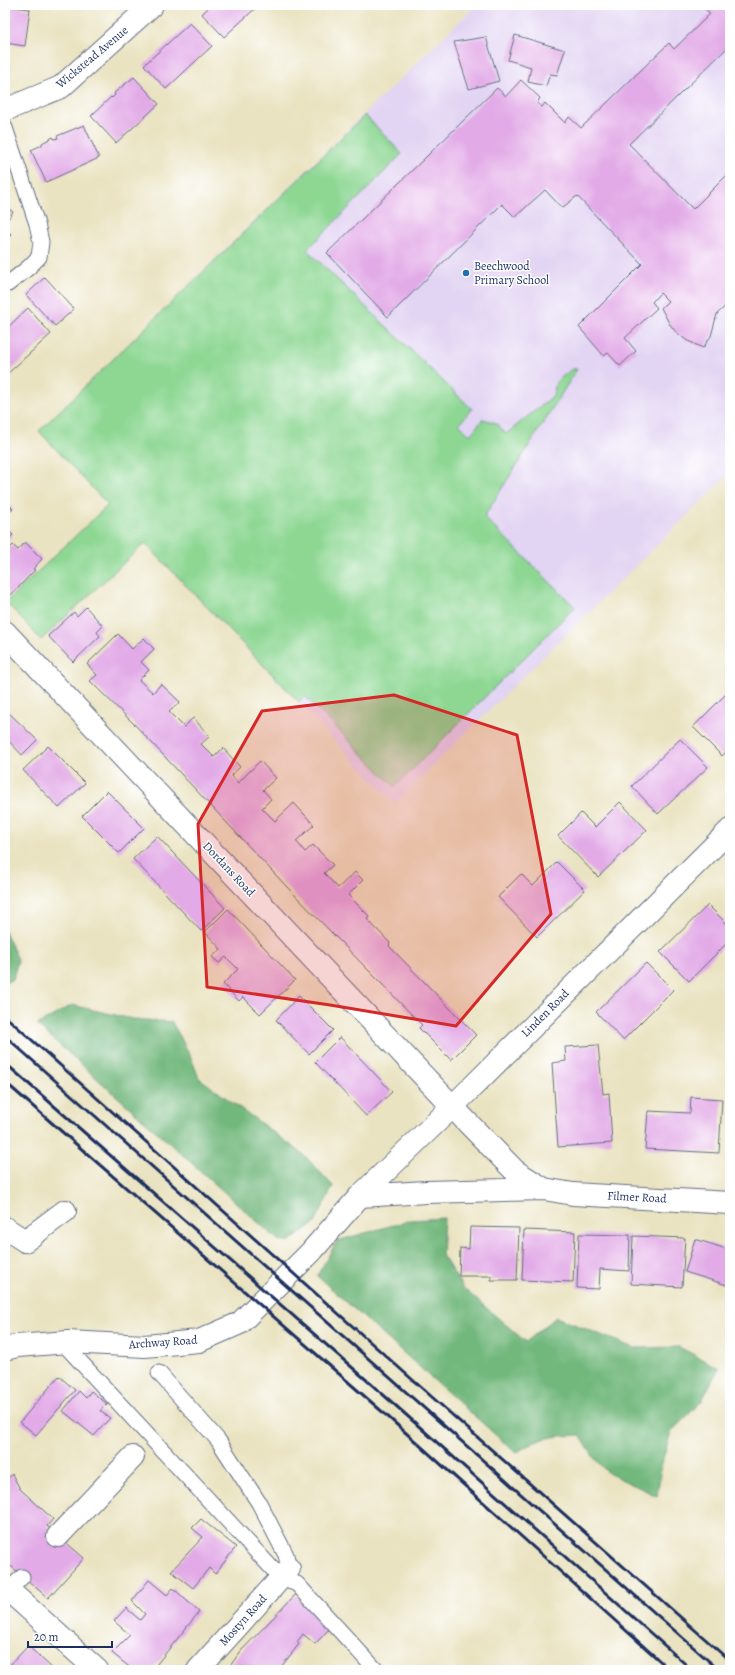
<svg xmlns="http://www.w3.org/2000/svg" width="735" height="1675" font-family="Alegreya,serif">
<rect width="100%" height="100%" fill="#fff"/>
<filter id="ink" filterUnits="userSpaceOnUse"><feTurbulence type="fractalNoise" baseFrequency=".025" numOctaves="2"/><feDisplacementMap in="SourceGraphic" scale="8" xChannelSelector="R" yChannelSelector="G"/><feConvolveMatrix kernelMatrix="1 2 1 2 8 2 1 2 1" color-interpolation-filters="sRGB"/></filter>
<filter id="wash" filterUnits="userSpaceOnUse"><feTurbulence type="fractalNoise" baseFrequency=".012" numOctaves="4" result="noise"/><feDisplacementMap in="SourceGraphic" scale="16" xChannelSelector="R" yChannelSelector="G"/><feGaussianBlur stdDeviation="0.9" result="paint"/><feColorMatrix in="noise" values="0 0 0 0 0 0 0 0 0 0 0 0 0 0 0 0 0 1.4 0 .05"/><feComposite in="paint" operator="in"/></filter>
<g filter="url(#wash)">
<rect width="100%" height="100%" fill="#eae3c1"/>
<!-- built -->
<path fill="#e2d4f3" d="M476 5H730V473L395 803 145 543 41 640 6 602 108 505 39 431Z"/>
<!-- green -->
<path fill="#8dd793" stroke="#548378" d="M365 115 402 154 307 250 472 409 459 424 470 435 483 419 496 423 506 434 553 396 556 382 572 369H577L484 517 575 607 395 787 305 696 299 702 145 543 41 640 6 602 108 505 39 431Z"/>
<!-- forest -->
<path fill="#72b87d" stroke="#46746e" d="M5 931 18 960 13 979 5 983Z
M72 1005 132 1019 172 1022 190 1055 199 1078 303 1154 333 1186 315 1223 290 1241H279L37 1025Z
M444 1218 442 1255 463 1288 526 1342 556 1317 634 1348 679 1347 719 1368 701 1402 671 1432 662 1462 657 1496 608 1473 594 1458 580 1435C552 1436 539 1437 516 1453L317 1276 337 1241 411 1220Z"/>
<g id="blocks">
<!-- building -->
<path fill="#e2aae7" d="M211 5H259L224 37 202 14Z
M708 5H730V45L629 144 693 209 730 172V302L717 314 711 336 703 348 686 340 675 331 669 323 661 308 668 301 660 293 652 302 657 308 625 338 636 351 620 366 608 353 604 356 579 327 642 264 577 196 562 208 545 190 515 217 502 204 388 317 327 253 497 88 506 96 521 80 540 98 537 103 542 107 545 103 565 123 569 117 581 128 669 43 674 49 710 14 705 8Z
M5 6 30 9 25 46 5 43Z
M190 23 212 46 166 89 144 65Z
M515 35 565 50 557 75 550 74 546 86 528 82 531 67 508 60Z
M486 37 499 81 469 89 454 42Z
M134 77 159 104 116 143 91 116 111 97 112 98 115 95 114 93Z
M84 125 99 158 46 182 31 150 42 145V143L53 137 54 139 58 138 57 136Z
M5 206 13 212 5 223Z
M5 229 11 234 5 242Z
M45 277 74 309 55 326 26 295Z
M28 308 51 334 6 375 5 330Z
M5 501 13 509 5 517Z
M5 527 13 535 5 542Z
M25 542 42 559 33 569 35 570 11 595 5 588V553L13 545 18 550Z
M86 607 103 626 97 632 100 636 73 662 48 636 74 612 77 616Z
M118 634 132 649 144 638 154 649 141 662 149 670 139 680 153 693 161 684 180 702 169 712 184 727 193 718 210 736 201 744 214 757 223 748 240 767 231 775 238 783 260 761 276 778 263 790 271 799 262 808 275 821 294 803 314 825 296 841 305 852 313 845 333 865 324 873 338 888 355 872 363 880 348 895 370 917 367 919 390 943 389 946 476 1035 451 1060 419 1028 422 1025 287 887 135 725 90 681 97 675 87 664Z
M730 690V748L722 756 693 727Z
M5 709 37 740 22 755 5 737Z
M680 739 708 767 658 814 632 786Z
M48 746 85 783 59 808 23 770Z
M107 791 144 828 119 853 82 816Z
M620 802 647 830 598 877 558 836 581 813 595 827Z
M157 836 225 908 201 931 133 859Z
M557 862 585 890 537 937 498 897 521 874 533 886Z
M708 905 730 927V940L689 981 660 952Z
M228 909 295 980 260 1014 243 997 239 1001 223 984 238 969 226 957 219 963 212 957 221 949 205 932Z
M646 963 673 990 623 1040 596 1012Z
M299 996 333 1030 309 1054 276 1020Z
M340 1037 392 1092 366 1116 315 1062Z
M598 1045 603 1094 609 1093 612 1143 558 1147 552 1063 566 1061 565 1047Z
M691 1097 722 1099 719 1153 645 1149 648 1111 690 1113Z
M470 1227 519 1228 517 1280H491V1276H459L460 1248 469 1249Z
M524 1230 575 1232 573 1282 522 1280Z
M579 1234 630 1235 629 1271 600 1269 599 1289 577 1288Z
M633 1236 685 1238 682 1287 631 1284Z
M695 1239 730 1250V1286L685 1272Z
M59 1376 75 1390 36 1435 20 1422Z
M79 1391 86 1398 91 1391 107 1404 100 1411 110 1418 94 1436 63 1411Z
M12 1474 20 1489 53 1519 47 1526 84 1558 48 1598 5 1561V1482Z
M201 1519 236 1547 215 1574 209 1568 193 1588 171 1571 203 1537 192 1528Z
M149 1580 167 1595 173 1588 199 1612 152 1670H133L112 1653 130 1635 114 1621 126 1608 140 1620 145 1614 132 1601Z
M296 1594 331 1627 315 1644 303 1634 297 1642 299 1644 281 1667 284 1670H227L241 1651Z
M28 1646 54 1670H5Z"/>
</g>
</g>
<g filter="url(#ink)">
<use href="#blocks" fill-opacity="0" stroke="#636e81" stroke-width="1"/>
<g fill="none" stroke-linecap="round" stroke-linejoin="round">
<!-- service casing -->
<g stroke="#636e81" stroke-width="17">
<path id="service" d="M5 128 37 224 41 242 39 257 28 268 8 284
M62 1342 281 1578 297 1584 376 1670
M159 1373 218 1440 259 1503 286 1555 289 1569
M9 1590 22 1577"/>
</g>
<!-- minor casing -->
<g stroke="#636e81" stroke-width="24">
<path id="minor" d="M5 110 61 87 152 5
M5 632 467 1122 515 1171 544 1189
M360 1196 426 1192 544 1189 573 1194 730 1203
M5 1228 25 1241 65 1211
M5 1349 17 1346 68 1342 145 1346 199 1341 240 1323 310 1253 360 1196 453 1106 730 830
M58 1536 133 1457
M5 1587 97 1670
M198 1670 289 1569"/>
</g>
<!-- service -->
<use href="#service" stroke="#fff" stroke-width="15"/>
<!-- minor -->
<use href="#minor" stroke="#fff" stroke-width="22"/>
<!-- rail -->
<path stroke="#1b2f5e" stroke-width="3" d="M5 1016 415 1382 730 1661
M5 1036 719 1670
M5 1063 395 1405 692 1670
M5 1082 386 1415 670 1670"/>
</g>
</g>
<!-- marked area -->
<path fill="#d62828" fill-opacity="0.2" stroke="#d62828" stroke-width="3" stroke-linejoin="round" d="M394 695 517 735 551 914 456 1026 330 1005 207 987 198 824 262 711Z"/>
<!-- markers -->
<circle fill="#1f6fb2" stroke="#fff" stroke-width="1.5" cx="466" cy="273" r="4"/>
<g text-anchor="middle" stroke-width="3" stroke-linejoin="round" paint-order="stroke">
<!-- street labels -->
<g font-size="12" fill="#1b2f5e" stroke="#fff">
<text transform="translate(92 57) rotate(-40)" y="4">Wickstead Avenue</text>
<text transform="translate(229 869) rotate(47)" y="4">Dordans Road</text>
<text transform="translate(545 1013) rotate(-45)" y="4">Linden Road</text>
<text transform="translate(637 1197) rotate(3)" y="4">Filmer Road</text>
<text transform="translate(163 1342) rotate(-4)" y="4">Archway Road</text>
<text transform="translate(243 1620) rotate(-48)" y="4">Mostyn Road</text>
</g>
<!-- poi labels -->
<g font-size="12" fill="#1b2f5e" stroke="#fff" text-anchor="start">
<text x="474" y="270">Beechwood<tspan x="474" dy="14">Primary School</tspan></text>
</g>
</g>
<!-- margin -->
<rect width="735" height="1675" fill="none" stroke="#fff" stroke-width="20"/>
<!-- scale -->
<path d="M28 1641v6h84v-6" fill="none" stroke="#1b2f5e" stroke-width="2"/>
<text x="34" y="1641" font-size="12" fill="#1b2f5e" stroke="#ffffff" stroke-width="3" paint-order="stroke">20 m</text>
</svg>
